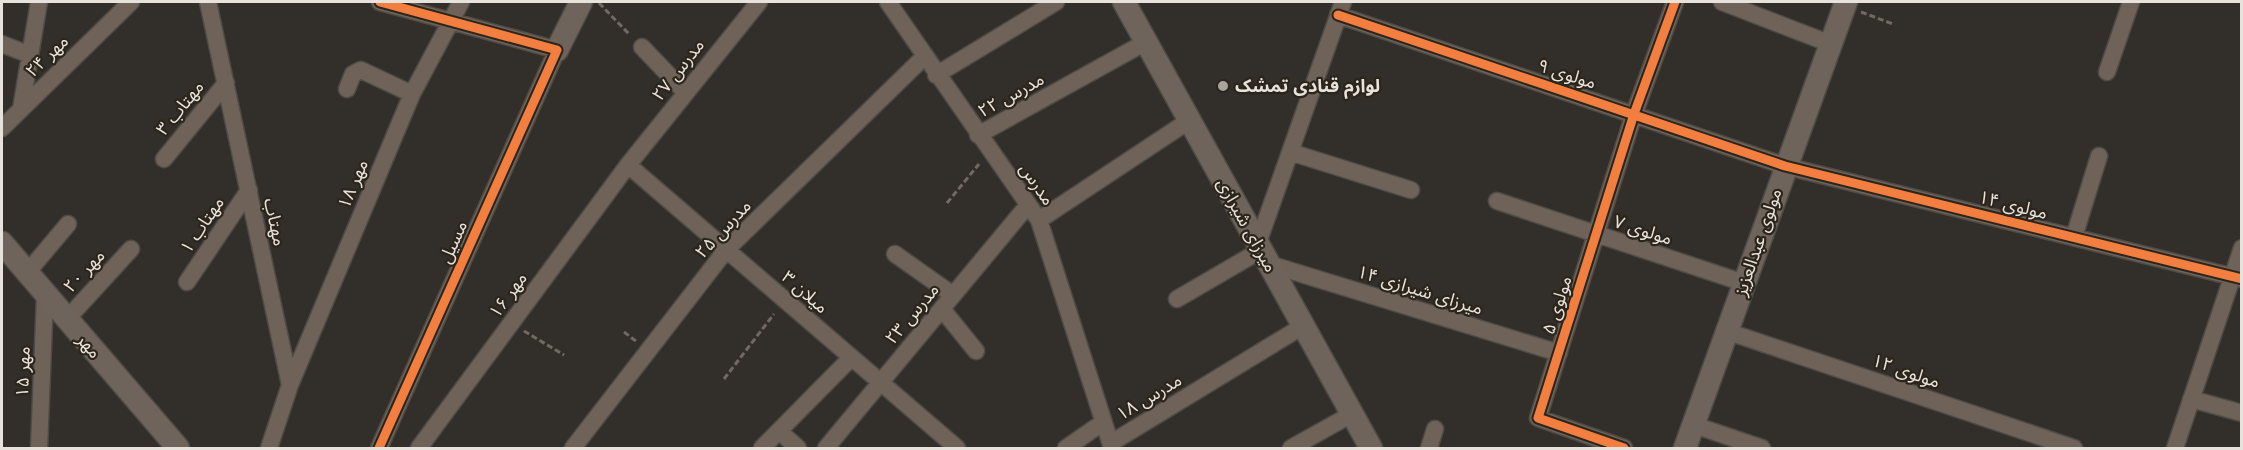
<svg xmlns="http://www.w3.org/2000/svg" width="2243" height="450" font-family="Helvetica,'Noto Sans Arabic',sans-serif">
<rect width="100%" height="100%" fill="#322e29"/>
<g fill="none" stroke-linecap="round" stroke-linejoin="round">
<!-- minor casing -->
<g stroke="#4e4b46" stroke-width="19">
<path id="minor" d="M208 2 290 385 269 448
M888 2 1039 220 1112 448
M1722 2 1831 44
M1338 15 1785 166 2242 279
M2 44 30 55
M642 47 685 92
M2107 72 2131 2
M936 75 1056 2
M347 89 353 74 361 70 412 94
M21 109 39 2
M2 128 131 2
M978 135 1146 42
M1290 152 1411 190
M164 159 226 83
M628 165 957 448
M1497 201 1744 283
M1039 220 1190 120
M2074 237 2099 156
M1258 243 1343 2
M895 254 953 295
M1269 264 1559 353
M26 274 68 224
M187 282 249 190
M1177 299 1261 250
M942 309 976 351
M66 320 131 249
M1726 331 2074 448
M290 385 412 94 461 2
M2191 399 2242 413
M1694 425 1762 448
M779 431 798 448
M1111 443 1303 326
M39 448 45 296
M379 448 557 50 380 2
M419 448 628 165 759 2
M573 448 726 250 925 56
M762 448 851 358
M826 448 1028 205
M1066 448 1102 423
M1291 448 1352 414
M1429 448 1435 429
M1624 448 1538 418 1634 114 1675 2
M2175 448 2242 248"/>
</g>
<!-- major casing -->
<g stroke="#4e4b46" stroke-width="25">
<path id="major" d="M1124 2 1371 448
M557 50 581 2
M2 243 178 448
M1685 448 1846 2"/>
</g>
<!-- path -->
<path stroke="#726962" stroke-width="3" stroke-dasharray="6 3" stroke-linecap="butt" d="M599 3 630 35
M1861 12 1893 24
M947 203 979 164
M524 331 564 355
M624 332 637 342
M724 379 774 314"/>
<!-- minor -->
<use href="#minor" stroke="#6f6359" stroke-width="16"/>
<!-- major -->
<use href="#major" stroke="#6e645b" stroke-width="22"/>
<!-- cycleway casing -->
<g stroke="#2c251b" stroke-width="13">
<path id="cycleway" d="M1338 15 1785 166 2242 279
M379 448 557 50 380 2
M1624 448 1538 418 1634 114 1675 2"/>
</g>
<!-- cycleway -->
<use href="#cycleway" stroke="#f27e40" stroke-width="9"/>
</g>
<!-- markers -->
<circle fill="#a8a39d" stroke="#2c251b" stroke-width="2" cx="1223" cy="86" r="6"/>
<g text-anchor="middle" stroke-width="4.5" stroke-linejoin="round" paint-order="stroke">
<!-- street labels -->
<g font-size="18" fill="#e7e2dc" stroke="#2c251b">
<text transform="translate(47 56) rotate(-44)" y="6">مهر ۲۴</text>
<text transform="translate(678 70) rotate(-52)" y="6">مدرس ۲۷</text>
<text transform="translate(1567 74) rotate(18)" y="6">مولوی ۹</text>
<text transform="translate(1011 95) rotate(-29)" y="6">مدرس ۲۲</text>
<text transform="translate(180 108) rotate(-51)" y="6">مهتاب ۳</text>
<text transform="translate(353 184) rotate(-67)" y="6">مهر ۱۸</text>
<text transform="translate(1037 184) rotate(55)" y="6">مدرس</text>
<text transform="translate(2013 205) rotate(14)" y="6">مولوی ۱۴</text>
<text transform="translate(275 222) rotate(78)" y="6">مهتاب</text>
<text transform="translate(202 225) rotate(-56)" y="6">مهتاب ۱</text>
<text transform="translate(1247 225) rotate(61)" y="6">میرزای شیرازی</text>
<text transform="translate(723 229) rotate(-47)" y="6">مدرس ۲۵</text>
<text transform="translate(1643 230) rotate(18)" y="6">مولوی ۷</text>
<text transform="translate(453 242) rotate(-66)" y="6">مسیل</text>
<text transform="translate(1758 242) rotate(-71)" y="6">مولوی عبدالعزیز</text>
<text transform="translate(84 271) rotate(-47)" y="6">مهر ۲۰</text>
<text transform="translate(1420 290) rotate(17)" y="6">میرزای شیرازی ۱۴</text>
<text transform="translate(805 292) rotate(41)" y="6">میلان ۳</text>
<text transform="translate(508 295) rotate(-54)" y="6">مهر ۱۶</text>
<text transform="translate(1557 305) rotate(-72)" y="6">مولوی ۵</text>
<text transform="translate(912 314) rotate(-50)" y="6">مدرس ۲۳</text>
<text transform="translate(89 346) rotate(49)" y="6">مهر</text>
<text transform="translate(1906 371) rotate(19)" y="6">مولوی ۱۲</text>
<text transform="translate(23 372) rotate(-88)" y="6">مهر ۱۵</text>
<text transform="translate(1149 397) rotate(-31)" y="6">مدرس ۱۸</text>
</g>
<!-- poi labels -->
<g font-size="18" font-weight="bold" fill="#e7e2dc" stroke="#2c251b" text-anchor="start">
<text x="1235" y="92">لوازم قنادی تمشک</text>
</g>
</g>
<!-- border -->
<rect width="2243" height="450" fill="none" stroke="#e7e2dc" stroke-width="6"/>
</svg>
